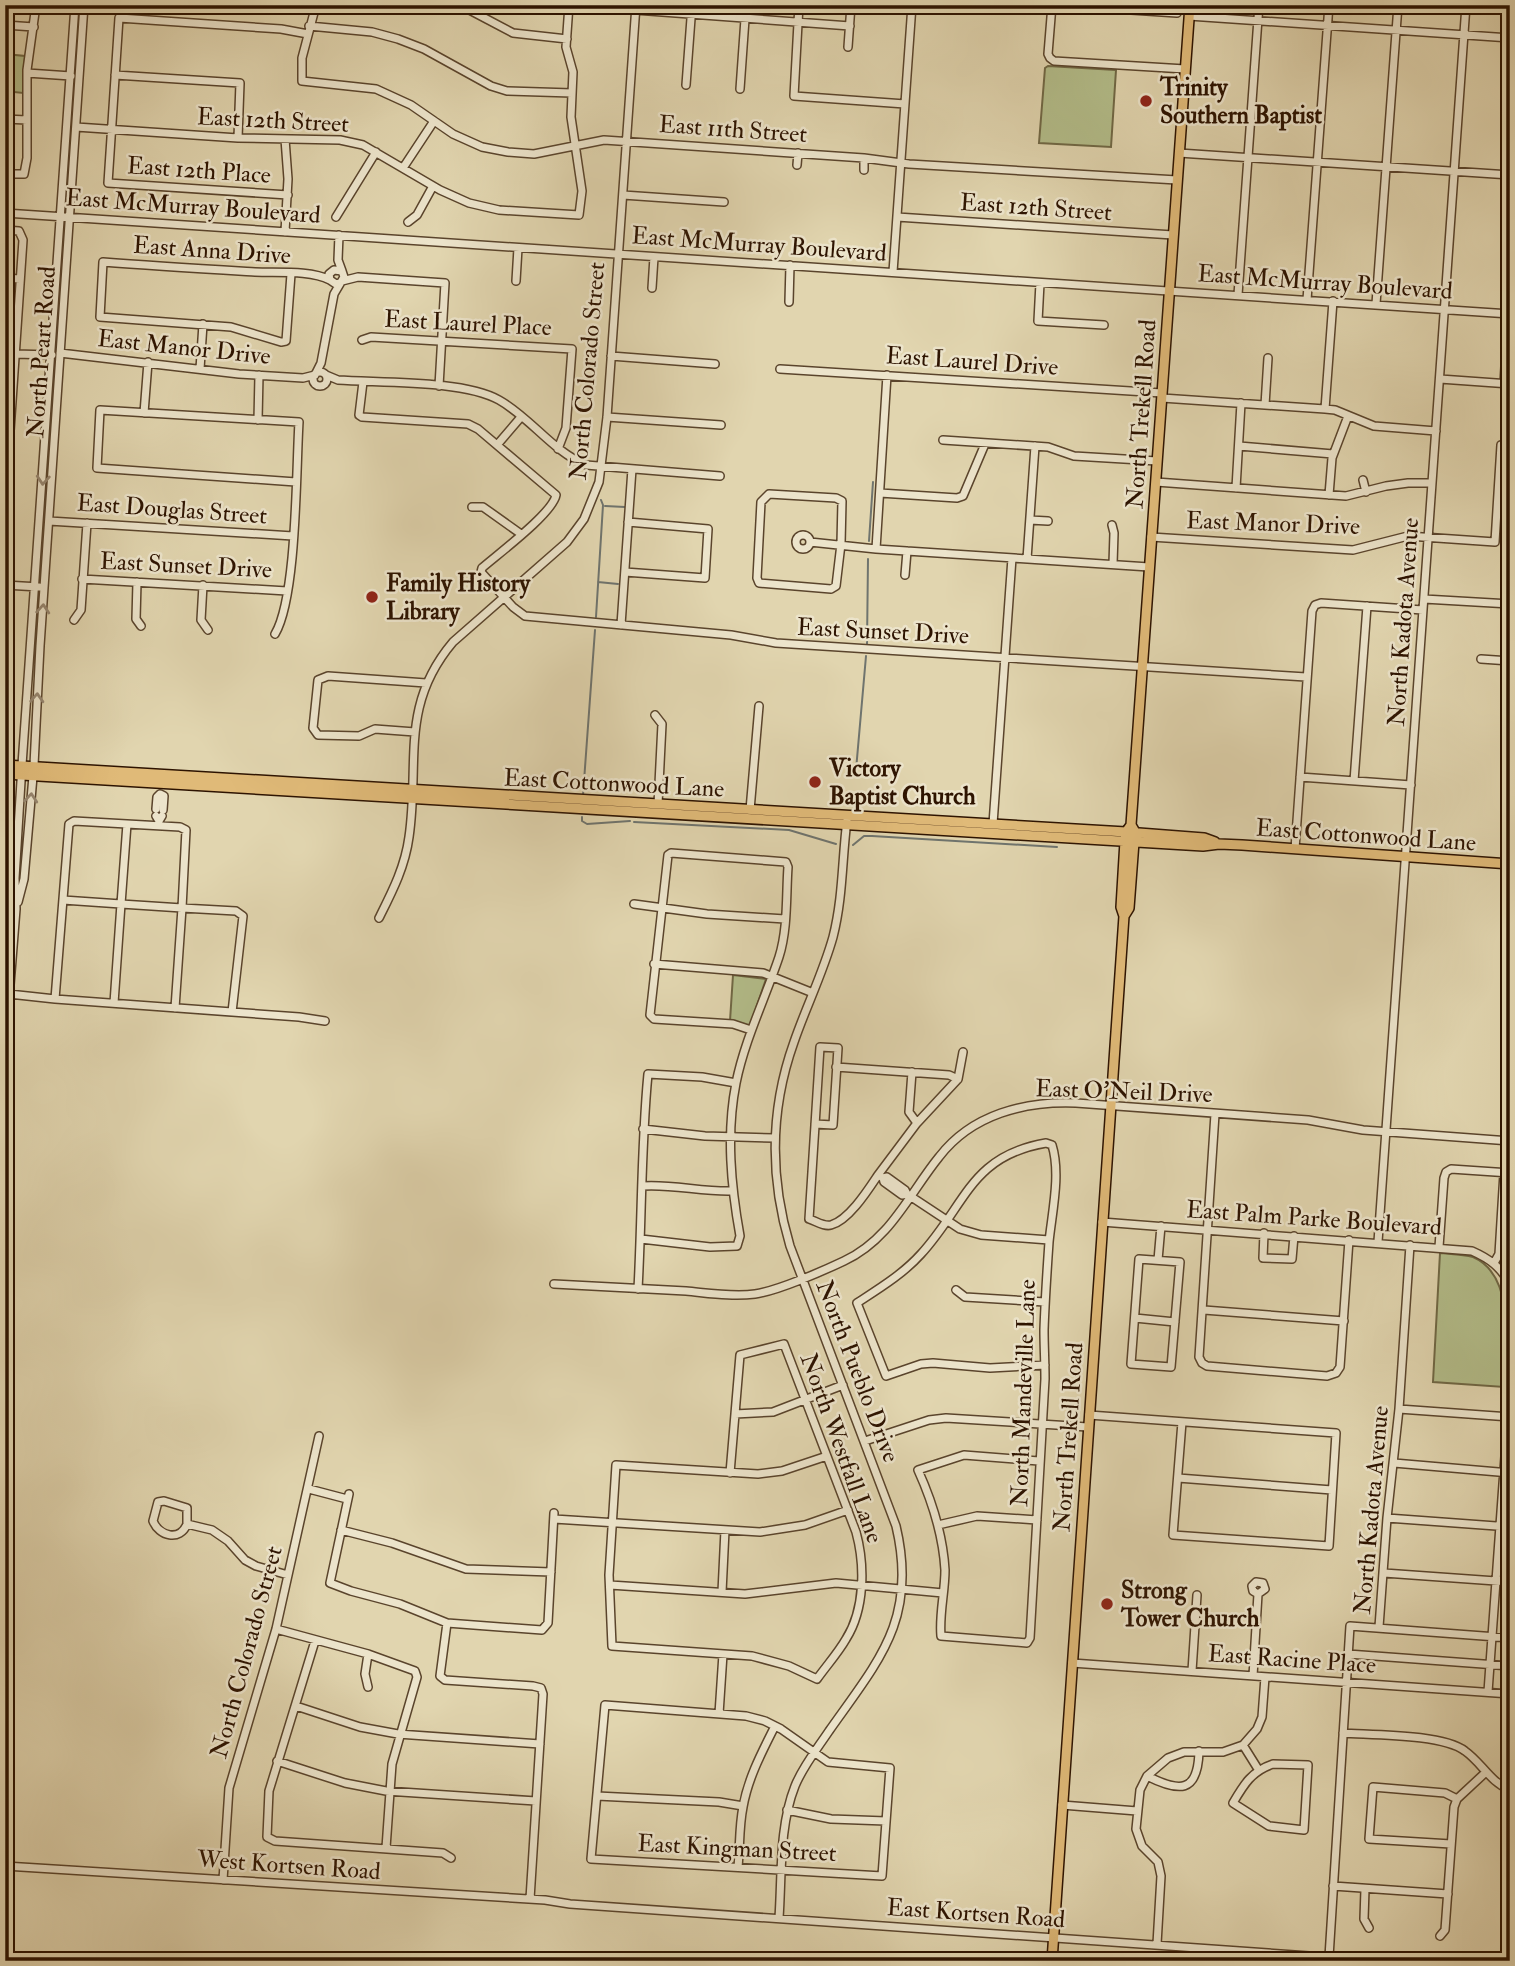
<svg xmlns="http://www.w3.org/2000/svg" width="1515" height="1966" font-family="'IM FELL Double Pica',serif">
<rect width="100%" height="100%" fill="#e1d5af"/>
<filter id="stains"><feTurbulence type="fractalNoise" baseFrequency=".00286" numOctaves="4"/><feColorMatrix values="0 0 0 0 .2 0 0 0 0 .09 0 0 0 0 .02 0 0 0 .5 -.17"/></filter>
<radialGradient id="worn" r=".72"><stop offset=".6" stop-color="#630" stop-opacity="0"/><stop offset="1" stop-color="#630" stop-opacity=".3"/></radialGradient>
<!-- green -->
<path fill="#b3bd8a" stroke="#706845" stroke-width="2" d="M5 54 25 56 23 93 5 91Z
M1048 66 1116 70 1111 147 1039 143 1045 68Z
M733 975 766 979 750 1026 730 1021Z
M1440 1253C1451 1254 1463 1254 1473 1257 1515 1275 1507 1345 1504 1387L1433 1382Z"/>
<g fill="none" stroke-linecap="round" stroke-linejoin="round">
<!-- stream -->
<path stroke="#6f746e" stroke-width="2" d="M605 506 625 507
M869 541 873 482
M598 582 618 584
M596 617 603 505 601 500
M867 644 868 559
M856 770 866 656
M583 795 595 630
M582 817V821L587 824 630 821
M634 822 789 830 836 844
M853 845 864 836H872L1057 847"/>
<!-- minor casing -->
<g stroke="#5a442c" stroke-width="10">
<path id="minor" d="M316 5 302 58V81L376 89 411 105 453 134 482 147 508 152 534 154 604 140 864 158 909 164 1177 180
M460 5 513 33 567 39
M799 5 794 96 905 104
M1052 5 1048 54 1050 58 1054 61 1185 69
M1055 5 1177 13
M635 10 850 26
M1189 16 1510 38
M5 25 34 27
M309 26 372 32 398 39 424 49 491 86 507 91 572 93
M848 47 851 5
M27 73 71 76
M115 75 240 83 238 138
M686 85 692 5
M740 89 746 5
M5 119 27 120
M76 127 238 138 340 140 363 145 440 190 469 203 499 210 579 215 582 191 571 117 573 72 566 47 569 5
M285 139 288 179 285 232
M1179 153 1510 175
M797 165 798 153
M403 168 434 121
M864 170V158
M5 174H24L27 158V70L36 5
M288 195 108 183 119 18 281 29 308 34
M623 195 724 202
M5 213 1510 314
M336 217 376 152
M897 217 1173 235
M408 222 417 215 433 186
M5 230 19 231 23 240 10 431 5 476
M339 235 338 260 342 271
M893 272 912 5
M291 274 286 341 281 342 231 327 100 317 103 262C154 266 205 269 255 272 278 273 310 270 330 280
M5 278 20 279
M342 281 358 277 445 283 439 386
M516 281 518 248
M1040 283 1038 321 1104 325
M652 288 654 257
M1238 295 1259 5
M1307 300 1329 5
M789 302 790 265
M1376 304 1398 5
M362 340 371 337 572 349 566 428 558 449
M60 353 239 374 303 378 315 375
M15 354 52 355
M611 356 715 364
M200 369 203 324
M780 369 1162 393
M313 379a7 7 0 1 1 14 0a7 7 0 1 1-14 0Z
M315 375 321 363 334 294 344 277 342 271 334 270 329 274 330 280 336 284 340 283
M326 375 338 380C381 383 464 380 499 400 531 418 552 451 586 465L720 476
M1440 379 1510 384
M363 382 359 415 362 417 468 424 478 429 556 495C553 513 498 554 482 568L481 572 513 607 525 616 731 635 776 643 1306 677
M1504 384 1508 314
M1162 398 1325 409 1335 410 1374 426 1436 431
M1265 405 1268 358
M1325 409 1333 301
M144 413 148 362
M607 417 721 425
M258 420 259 375
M943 440 1048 447 1074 456 1157 461
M497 445 521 417
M1239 446 1333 454
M1363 480 1366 492
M1156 482 1346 496 1386 486 1408 483H1432
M1236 488 1241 403
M880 493 957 498 963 496 985 444
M769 494 836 498 842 501 841 544 836 586 831 589 759 583 757 578 761 502Z
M1329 495 1332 458 1348 416
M472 507H483L521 534
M1030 520 1048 521
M49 521 293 536
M1112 525 1114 533 1113 564
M796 542a7 7 0 1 1 14 0a7 7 0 1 1-14 0Z
M1151 537 1353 550 1408 536 1495 542 1501 445H1510
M810 542 876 549 1149 567
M876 549 887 375
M1027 559 1035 446
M625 572 705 578 708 529 628 522
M905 575 907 551
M82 579 287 591
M137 582 136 619 141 626
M5 585 39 587
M203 585 201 620 208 630
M1424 599 1510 604
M74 620 81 610 87 523
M621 625 632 469
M275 634C297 597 296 470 299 422L100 410 97 468 296 482
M1481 659 1510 661
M655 715 662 724 658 804
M415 732 375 729 359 736 318 735 313 728 318 680 328 676 426 683
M1300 777 1411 785
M1354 781 1367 606
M156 809 157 797 160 794 164 796 163 810
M750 810 759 706
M156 816 159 821 162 816
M127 824 74 821 69 824 55 999 299 1017 325 1021
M127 824 180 827 186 830 182 908 121 904Z
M993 824 1012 558
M1295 849 1312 611 1315 605 1321 603 1423 610
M63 900 121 904 114 1003
M18 902 24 879 34 765 40 646 84 5
M634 904 707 914 785 919
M379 918C392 892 405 867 409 837 420 762 399 706 453 642L567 542 584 519 599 482 607 417 636 5
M654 964 763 973 813 993
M9 994 55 999
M175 1008 182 908 236 911 243 916 232 1012
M5 1048 16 909 15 878 22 765 75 5
M836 1067 949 1075 958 1079 917 1123 878 1175
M912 1072 909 1112 917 1123
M958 1079 963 1052
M1215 1114 1199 1357 1202 1363 1207 1366 1327 1376 1336 1373 1340 1367 1349 1240
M815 1124 833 1125 838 1048 820 1047 809 1219C816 1221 824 1227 831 1225 849 1220 868 1190 878 1175L883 1178
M643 1129 705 1136 774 1138
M643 1186C673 1184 702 1192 732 1191
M907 1194 905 1190 887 1177 883 1178 884 1182 902 1195 907 1194 960 1229 981 1235 1049 1240
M1102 1222 1472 1251C1490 1259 1501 1267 1510 1285
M1264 1233 1263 1258 1292 1259 1294 1236
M641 1239 710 1247 737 1246 740 1236C731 1186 726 1134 736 1083 745 1039 765 999 779 957 788 929 786 895 788 867L786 862 671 853 668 855 650 1015 654 1019 733 1024 751 1030
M1378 1242 1466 5
M1439 1247 1444 1178 1446 1172 1451 1169 1510 1173
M1139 1259 1180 1262 1171 1367 1131 1364Z
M1158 1260 1161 1226
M1494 1263 1499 1254 1504 1173
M554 1284C598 1286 642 1289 686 1291 708 1293 732 1297 755 1294 777 1291 823 1271 844 1261 890 1240 909 1194 939 1157 972 1114 1025 1101 1076 1103L1308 1120 1363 1130 1510 1141
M638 1289C642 1217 641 1146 648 1074L702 1077 736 1083
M956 1290 965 1297 1045 1302
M1204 1310 1344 1321
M1135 1318 1175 1322
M1399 1409 1510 1417
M735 1414 773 1412 843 1385
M1089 1415 1336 1433 1329 1546 1173 1535 1182 1422
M865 1441 929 1420 946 1418 1088 1427
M1039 1461 964 1455 918 1470C932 1501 943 1536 945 1570 945 1592 939 1614 941 1636L1027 1643 1030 1638 1045 1379C1045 1362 1044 1346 1044 1330 1045 1300 1047 1271 1049 1242 1052 1212 1061 1174 1052 1145L1046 1143C970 1156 966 1205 921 1254 903 1274 880 1288 857 1303L886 1376 921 1364 933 1363 990 1368 1045 1365
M1394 1463 1510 1473
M730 1473 740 1355 784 1344 856 1532C865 1565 865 1609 846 1639 838 1653 827 1665 817 1679L789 1666 752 1656 612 1646 609 1575 616 1465 758 1474 782 1471 827 1456
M1178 1478 1332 1490
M309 1489 347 1499
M349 1494 330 1583 351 1591 400 1604 447 1623 542 1630 548 1623 554 1513
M1387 1518 1510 1527
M554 1519 760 1532 805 1525 848 1510
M187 1524V1508L164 1501 158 1502 153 1521C159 1536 180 1542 187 1524L212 1530 228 1541 245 1560 256 1566 288 1575
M938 1525 977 1516 1037 1520
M341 1530 392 1543 466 1569 551 1572
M1384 1573 1510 1582
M610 1585 745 1594 836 1583 943 1593
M722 1592 725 1530
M447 1623 440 1676 445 1680 533 1686 541 1688 543 1694 530 1899
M1379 1627 1387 1518 1399 1409 1410 1245
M276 1629 368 1654 415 1671 417 1677 392 1764 386 1848
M315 1641 269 1791 267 1837 275 1841 443 1853 451 1858
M1348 1654 1510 1666
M1072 1663 1510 1694
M1192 1671 1197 1595
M1253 1676 1258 1594 1253 1591 1252 1586 1256 1582 1263 1583 1265 1589 1258 1594
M368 1687 365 1674 368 1654
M1488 1692 1510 1387
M605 1705 746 1716 765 1721 781 1729 828 1762 890 1768 882 1876 591 1859Z
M296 1706 360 1727 398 1734 540 1744
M719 1714 723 1654
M1343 1733C1373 1735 1443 1734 1465 1751 1482 1763 1490 1782 1510 1790
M1243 1745 1258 1769
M277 1761 345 1783 386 1791 536 1801
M1273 1764 1308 1765 1304 1830 1269 1826 1233 1803C1244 1784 1252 1771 1273 1764Z
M1147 1776C1179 1792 1198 1794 1199 1751
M597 1796 719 1802 743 1806
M1062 1805 1137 1811
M787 1810 831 1819 886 1821
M1451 1844 1369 1839 1373 1787 1445 1793 1457 1799
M5 1866 545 1900 570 1904 1381 1961
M738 1867C740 1847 739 1826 743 1807 748 1778 762 1752 775 1726
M223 1880 229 1788 276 1629 319 1436
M1333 1886 1448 1894
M1365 1889 1364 1919 1369 1928
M779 1918C782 1875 779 1826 795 1786 803 1766 817 1749 829 1731 879 1660 918 1619 896 1526L790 1246C770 1179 770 1109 794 1042 806 1007 823 973 833 937 843 898 842 859 847 820
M1440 1936 1445 1930 1454 1807 1457 1799 1486 1772
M1157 1944 1161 1876 1158 1862 1142 1846 1136 1829 1140 1790 1147 1776 1168 1758 1184 1752H1223L1243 1745 1257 1729 1262 1717 1265 1677
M1329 1957 1350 1626 1510 1638"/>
</g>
<!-- major casing -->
<g stroke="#2d1300" stroke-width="12">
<path id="major" d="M5 765 1126 832 1204 838 1215 842
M5 774 1203 846 1219 844 1242 845 1510 864
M1124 916 1129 908 1134 842 1135 832 1131 825 1190 5
M1052 1961 1124 916 1121 907 1125 841 1126 832 1131 825"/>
</g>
<!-- minor -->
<use href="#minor" stroke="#ece4cb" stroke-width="7"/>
<!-- major -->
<use href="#major" stroke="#e0ba78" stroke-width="9"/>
</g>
<!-- one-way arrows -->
<defs><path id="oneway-chevron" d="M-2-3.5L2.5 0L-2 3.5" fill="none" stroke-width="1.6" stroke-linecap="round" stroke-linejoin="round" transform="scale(1.75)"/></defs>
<g stroke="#968670">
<use href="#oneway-chevron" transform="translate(43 480) rotate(94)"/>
<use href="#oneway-chevron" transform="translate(43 609) rotate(-86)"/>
<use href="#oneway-chevron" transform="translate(37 698) rotate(-87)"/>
<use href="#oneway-chevron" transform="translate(31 798) rotate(-85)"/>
</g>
<!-- markers -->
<g fill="#8f2418" stroke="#ece4cb" stroke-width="2.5">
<circle cx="1146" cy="101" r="7"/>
<circle cx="372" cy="597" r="7"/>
<circle cx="815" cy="782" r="7"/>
<circle cx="1107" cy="1604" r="7"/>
</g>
<g text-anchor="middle" stroke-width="5" stroke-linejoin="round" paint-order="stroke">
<!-- poi labels -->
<g font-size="24" font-weight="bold" fill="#2d1300" stroke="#ece4cb" text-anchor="start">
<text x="1160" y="95">Trinity<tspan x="1160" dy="28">Southern Baptist</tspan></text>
<text x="386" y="591">Family History<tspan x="386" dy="28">Library</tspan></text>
<text x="829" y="776">Victory<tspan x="829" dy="28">Baptist Church</tspan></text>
<text x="1121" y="1598">Strong<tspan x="1121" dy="28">Tower Church</tspan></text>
</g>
<!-- street labels -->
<g font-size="24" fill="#2d1300" stroke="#ece4cb">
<text transform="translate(273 120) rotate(3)" y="8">East 12th Street</text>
<text transform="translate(733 129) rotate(4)" y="8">East 11th Street</text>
<text transform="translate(199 170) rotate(4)" y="8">East 12th Place</text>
<text transform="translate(193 206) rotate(4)" y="8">East McMurray Boulevard</text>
<text transform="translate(1036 207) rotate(4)" y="8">East 12th Street</text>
<text transform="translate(759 244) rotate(4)" y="8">East McMurray Boulevard</text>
<text transform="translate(212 250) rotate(4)" y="8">East Anna Drive</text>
<text transform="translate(1325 282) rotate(4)" y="8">East McMurray Boulevard</text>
<text transform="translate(468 323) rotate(3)" y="8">East Laurel Place</text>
<text transform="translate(184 347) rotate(6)" y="8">East Manor Drive</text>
<text transform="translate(41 352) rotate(-86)" y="8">North Peart Road</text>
<text transform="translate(972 361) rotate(4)" y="8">East Laurel Drive</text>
<text transform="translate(587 371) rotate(-85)" y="8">North Colorado Street</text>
<text transform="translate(1141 414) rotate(-86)" y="8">North Trekell Road</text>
<text transform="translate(172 509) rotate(4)" y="8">East Douglas Street</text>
<text transform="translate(1273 523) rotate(2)" y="8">East Manor Drive</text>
<text transform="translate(186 565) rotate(3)" y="8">East Sunset Drive</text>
<text transform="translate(1403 622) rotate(-86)" y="8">North Kadota Avenue</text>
<text transform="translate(883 631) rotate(3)" y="8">East Sunset Drive</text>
<text transform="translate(614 783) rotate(3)" y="8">East Cottonwood Lane</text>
<text transform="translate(1366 835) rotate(4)" y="8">East Cottonwood Lane</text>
<text transform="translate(1124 1091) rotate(2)" y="8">East O'Neil Drive</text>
<text transform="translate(1314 1218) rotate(4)" y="8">East Palm Parke Boulevard</text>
<text transform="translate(858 1371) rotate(69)" y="8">North Pueblo Drive</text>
<text transform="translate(1023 1393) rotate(-88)" y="8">North Mandeville Lane</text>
<text transform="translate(1068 1437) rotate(-86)" y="8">North Trekell Road</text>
<text transform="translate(842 1448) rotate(70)" y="8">North Westfall Lane</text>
<text transform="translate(1371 1510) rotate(-85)" y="8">North Kadota Avenue</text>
<text transform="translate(246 1652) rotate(-75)" y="8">North Colorado Street</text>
<text transform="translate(1292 1659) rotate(4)" y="8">East Racine Place</text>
<text transform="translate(737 1848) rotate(3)" y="8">East Kingman Street</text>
<text transform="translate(289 1865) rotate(4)" y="8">West Kortsen Road</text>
<text transform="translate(976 1913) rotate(4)" y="8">East Kortsen Road</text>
</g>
</g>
<!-- margin -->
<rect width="1515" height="1966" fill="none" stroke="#e1d5af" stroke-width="28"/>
<rect x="7" y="7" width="1501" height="1952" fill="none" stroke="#2d1300" stroke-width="3.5"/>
<rect x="14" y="14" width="1487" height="1938" fill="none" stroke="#2d1300" stroke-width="2"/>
<rect width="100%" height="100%" filter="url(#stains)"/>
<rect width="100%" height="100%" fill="url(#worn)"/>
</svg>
